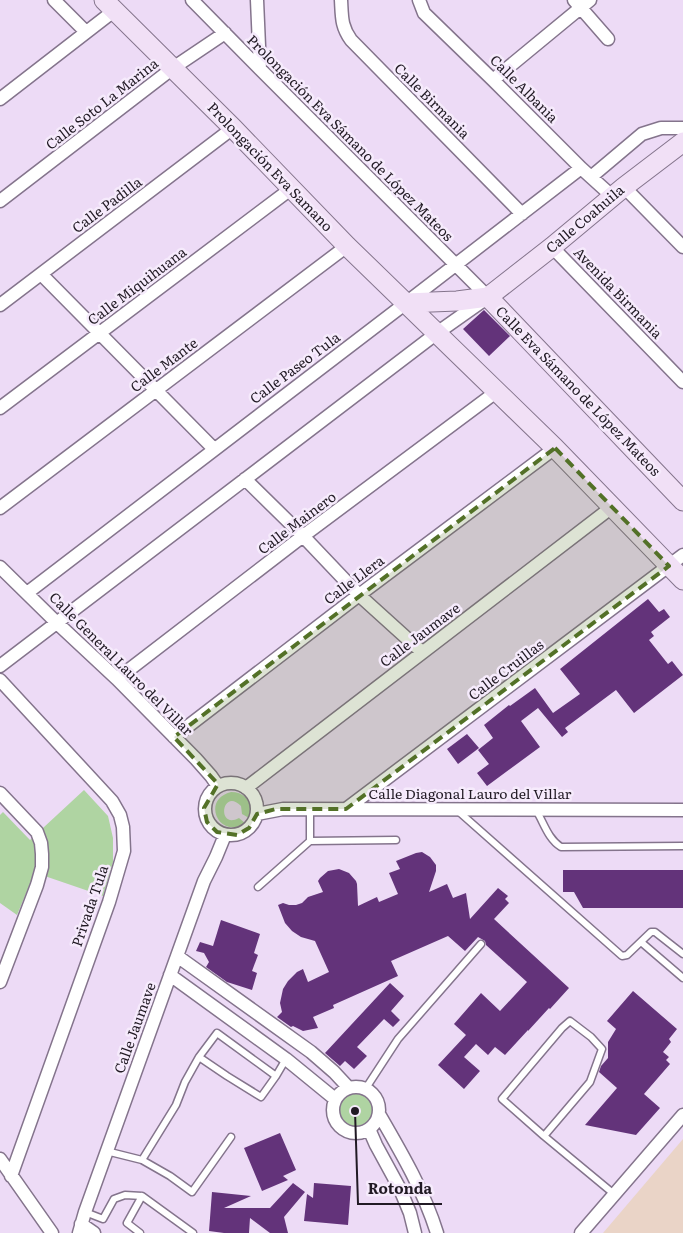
<svg xmlns="http://www.w3.org/2000/svg" width="683" height="1233" font-family="Literata,serif">
<rect width="100%" height="100%" fill="#eddbf6"/>
<!-- commercial -->
<path fill="#ead4c7" d="M683 1139V1233H603Z"/>
<!-- green -->
<path fill="#afd4a2" d="M84 790 108 816 113 838V862L103 896 33 872 32 879 17 915 0 903V815L3 812 30 840Z
M231 792C246 792 254 804 249 818L242 814 241 806C222 787 216 830 239 818L245 823C220 840 200 800 231 792Z
M335 1111a20 20 0 1 1 40 0a20 20 0 1 1-40 0Z"/>
<!-- building -->
<path fill="#63337a" d="M484 310 510 336 489 356 463 329Z
M648 599 659 612 664 609 670 617 651 632 654 636 649 640 668 664 672 661 683 675 634 713 616 690 565 728 568 732 562 737 538 708 521 721 540 747 487 786 477 773 489 764 478 750 493 738 484 725 509 705 510 706 535 688 553 713 580 694 560 669Z
M467 734 479 748 458 764 447 749Z
M422 852 430 857 436 865V871L429 892 447 884 453 898 466 893 470 919 498 888 508 896 505 899 509 903 494 919 569 988 550 1009 549 1008 528 1031V1030L505 1055 495 1047 488 1055 476 1044 464 1057 480 1071 464 1089 438 1065 466 1035 454 1024 481 993 500 1011 527 982 486 945 485 941 478 937 465 951 448 936 391 961 398 976 333 1005 334 1008 313 1017 318 1028 303 1031 293 1026 291 1027 277 1017 282 1012 280 1003 283 989 288 981 297 972 303 969 308 982 329 972 315 941 301 937 292 931 285 923 278 905 283 903 289 905H296L302 903 308 897 323 892 318 881 320 878 328 871 339 869 349 873 356 881 357 884 358 906 377 897 379 902 398 894 389 873 400 869 396 861 416 853Z
M563 870H683V908H583L574 892H563Z
M221 920 260 934 254 953 258 955 252 971 257 973 252 990 227 982 206 967 209 962 204 953 196 951 200 942 213 946Z
M390 983 404 996 391 1011 400 1020 393 1027 384 1019 357 1047 367 1056 354 1069 345 1061 340 1066 325 1053Z
M633 991 677 1029 669 1039 671 1042 663 1052 669 1057 666 1060 670 1064 644 1094 660 1108 636 1135 585 1125 617 1088 599 1072 601 1066 608 1058V1042L616 1029 607 1021Z
M280 1133 296 1170 283 1176 288 1180 262 1191 244 1148Z
M293 1183 305 1192 284 1217 288 1233H270L250 1218 249 1233H224L209 1231 212 1192 251 1196 224 1208H270Z
M314 1183 351 1186 348 1225 304 1221 307 1194 313 1198Z"/>
<g fill="none" stroke-linecap="round" stroke-linejoin="round">
<!-- lane casing -->
<g stroke="#84748c" stroke-width="9">
<path id="lane" d="M310 809V841
M536 810C544 823 548 839 561 847L683 846
M458 811 622 956 627 955 651 932H655L683 954
M258 887 310 841 396 840
M641 942 683 978
M570 1021 591 1037 602 1049 590 1082 544 1136 502 1099 562 1028Z
M199 1057 227 1076 261 1097 276 1076 286 1059
M366 1088 398 1039 481 944
M544 1136 614 1194
M106 1151 142 1160 170 1176 192 1192 231 1137
M142 1160 176 1105 185 1082 199 1057 217 1033 276 1076
M85 1212 103 1219 114 1199 125 1195 142 1196 193 1233
M140 1233 127 1223 142 1196"/>
</g>
<!-- street casing -->
<g stroke="#84748c" stroke-width="15">
<path id="street" d="M54 0 86 32
M257 0 260 69
M341 0C342 17 341 26 351 40L522 214
M419 0 424 13 493 80 581 168 613 197
M574 0 608 39
M493 80 590 0
M0 99 115 10
M591 177 642 134 661 128H683
M624 187 683 247
M0 201 173 68 225 33
M552 247 683 382
M41 274 214 449
M0 305 233 128
M0 408 292 188
M245 479 303 536 359 595 422 652
M0 508 347 246
M0 567 57 623 117 679 196 759 211 776 218 786
M27 593 406 303 581 168
M0 666 437 333 488 297 260 69 192 0
M117 679 303 536 496 392
M0 680 112 801 120 815 123 827 124 851 109 902 11 1176
M174 737 359 595 555 448
M205 809a26 26 0 1 1 52 0a26 26 0 1 1-52 0Z
M246 788 612 507
M0 793 37 832 41 843 42 854V867L37 885 0 982
M346 809 683 555
M257 814 283 809 683 810
M177 956 311 1052 334 1072 348 1087
M170 975 286 1059 335 1099
M333 1110a23 23 0 1 1 46 0a23 23 0 1 1-46 0Z
M379 1114C401 1152 424 1191 437 1233
M369 1129 376 1145 400 1189 410 1213 415 1233
M0 1159 52 1233
M81 1224 94 1233
M79 1233 85 1212 204 881 216 857 225 835
M581 1233 683 1115"/>
</g>
<!-- secondary casing -->
<g stroke="#84748c" stroke-width="21">
<path id="secondary" d="M104 0 233 128 347 246 555 448 683 580
M488 297 683 501
M488 297 552 247 624 187 683 142
M406 303 457 301 488 297"/>
</g>
<!-- lane -->
<use href="#lane" stroke="#fff" stroke-width="6"/>
<!-- street -->
<use href="#street" stroke="#fff" stroke-width="12"/>
<!-- secondary -->
<use href="#secondary" stroke="#f1e0f6" stroke-width="19"/>
</g>
<!-- marked area -->
<path fill="#537127" fill-opacity="0.2" stroke="#537127" stroke-width="4" stroke-dasharray="10 6" stroke-linejoin="round" d="M555 448 669 566 346 809H276L257 814 249 828 237 835 217 832 207 822 204 808 218 784 174 737Z"/>
<g text-anchor="middle" stroke-width="5" stroke-linejoin="round" paint-order="stroke">
<!-- street labels -->
<g font-size="14" fill="#211a24" stroke="#f6ebfc">
<text transform="translate(524 89) rotate(45)" y="5">Calle Albania</text>
<text transform="translate(432 101) rotate(45)" y="5">Calle Birmania</text>
<text transform="translate(102 104) rotate(-38)" y="5">Calle Soto La Marina</text>
<text transform="translate(350 138) rotate(45)" y="5">Prolongación Eva Sámano de López Mateos</text>
<text transform="translate(270 167) rotate(46)" y="5">Prolongación Eva Samano</text>
<text transform="translate(107 205) rotate(-37)" y="5">Calle Padilla</text>
<text transform="translate(585 219) rotate(-40)" y="5">Calle Coahuila</text>
<text transform="translate(137 286) rotate(-37)" y="5">Calle Miquihuana</text>
<text transform="translate(618 293) rotate(46)" y="5">Avenida Birmania</text>
<text transform="translate(164 365) rotate(-37)" y="5">Calle Mante</text>
<text transform="translate(295 368) rotate(-37)" y="5">Calle Paseo Tula</text>
<text transform="translate(578 391) rotate(46)" y="5">Calle Eva Sámano de López Mateos</text>
<text transform="translate(297 523) rotate(-37)" y="5">Calle Mainero</text>
<text transform="translate(354 580) rotate(-37)" y="5">Calle Llera</text>
<text transform="translate(420 635) rotate(-37)" y="5">Calle Jaumave</text>
<text transform="translate(121 664) rotate(45)" y="5">Calle General Lauro del Villar</text>
<text transform="translate(506 670) rotate(-37)" y="5">Calle Cruillas</text>
<text x="470" y="799">Calle Diagonal Lauro del Villar</text>
<text transform="translate(90 906) rotate(-71)" y="5">Privada Tula</text>
<text transform="translate(135 1028) rotate(-70)" y="5">Calle Jaumave</text>
</g>
</g>
<!-- callouts -->
<path fill="none" stroke="#211a24" stroke-width="2" d="M355 1111L358 1204H442"/>
<circle fill="#211a24" stroke="#f6ebfc" stroke-width="2" cx="355" cy="1111" r="5"/>
<g font-size="15" text-anchor="middle" font-weight="bold" fill="#211a24" stroke="#f6ebfc" stroke-width="5" stroke-linejoin="round" paint-order="stroke">
<text x="400" y="1194">Rotonda</text>
</g>
</svg>
